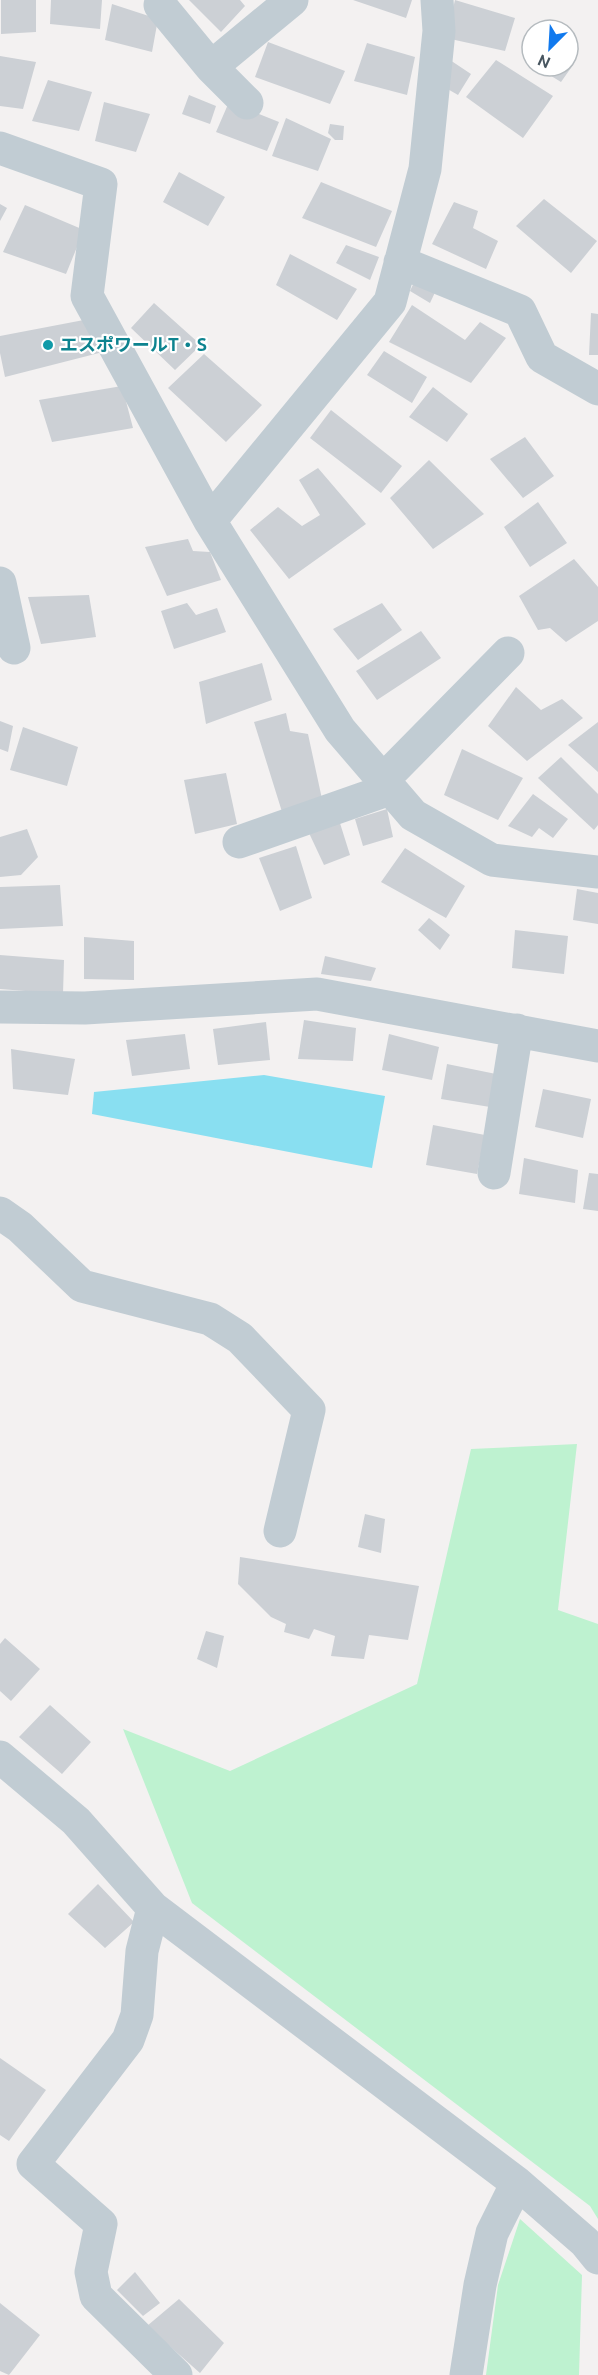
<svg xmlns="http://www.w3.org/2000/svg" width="598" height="2375" font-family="Ubuntu,'Noto Sans JP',sans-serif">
<rect width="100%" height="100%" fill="#f3f1f1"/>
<!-- green -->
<path fill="#bef2d0" d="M577 1444 558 1610 598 1624V2219L590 2206 192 1903 123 1729 230 1771 417 1684 471 1449Z
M520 2219 582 2275 579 2375H486L498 2285Z"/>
<!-- water -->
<path fill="#89dff1" d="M264 1075 385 1096 372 1168 92 1114 94 1092Z"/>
<!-- building -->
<path fill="#ccd0d5" d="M1 0H36V32L1 34Z
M51 0H102L100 29 50 24Z
M189 0H240L245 6 221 32Z
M353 0H412L406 18Z
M455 0 515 18 505 51 446 38Z
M112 4 158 19 152 52 105 40Z
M268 42 345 71 330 104 255 77Z
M367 43 415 57 407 95 354 81Z
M0 56 36 62 23 109 0 106Z
M450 60 471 74 458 95 439 84Z
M496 60 553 96 523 138 466 97Z
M568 61 573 65 561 82 543 71 546 66H568Z
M48 80 92 92 79 131 32 121Z
M189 95 216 106 210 124 182 114Z
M104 102 150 114 136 152 95 141Z
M229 102 279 122 267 151 216 132Z
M286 118 331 139 318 171 272 156Z
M330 124 344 126 343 140H335L328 133Z
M179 172 225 197 208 226 163 202Z
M321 182 392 211 376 247 302 218Z
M544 199 597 241 571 273 516 226Z
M454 202 478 211 473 228 498 241 486 269 432 244Z
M0 204 7 208 0 221Z
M25 205 84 230 66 274 3 252Z
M346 245 379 257 370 280 336 263Z
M290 254 357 289 337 320 276 285Z
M417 276 438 286 430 303 410 291Z
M154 303 201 345 175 370 131 328Z
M412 305 465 340 480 322 506 338 471 383 389 342Z
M591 313 598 314V355H589Z
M89 319 99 353 5 377 0 353V336Z
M384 351 427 377 412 403 367 375Z
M204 354 262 405 226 442 168 388Z
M122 386 133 428 52 442 39 400Z
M433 387 468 414 447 442 409 417Z
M331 410 402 466 381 493 310 438Z
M525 437 554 476 523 498 490 459Z
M429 460 484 514 433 549 390 498Z
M318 468 366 524 289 579 250 530 278 507 302 526 320 515 299 480Z
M538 502 567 543 530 567 504 527Z
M188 539 193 551 210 552 221 580 167 596 145 547Z
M574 559 598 587V621L566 642 550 628 538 630 519 596Z
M89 595 96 637 41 644 28 597Z
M187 603 196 615 217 608 226 632 174 649 161 611Z
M382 603 402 630 358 660 333 629Z
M421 631 441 658 377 700 356 671Z
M262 663 272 700 206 724 199 682Z
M516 687 541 710 562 699 583 718 527 761 488 726Z
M286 713 290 731 308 734 322 799 283 815 254 722Z
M0 721 13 726 8 752 0 749Z
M598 722V772L568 745Z
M23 727 78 747 67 786 10 770Z
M462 749 523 778 498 820 444 795Z
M561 757 598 794V825L594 830 538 778Z
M226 773 237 824 195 834 184 780Z
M533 794 568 819 553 838 539 828 532 837 508 826Z
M387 809 393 837 363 846 355 819Z
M339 820 350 855 324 865 309 833Z
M27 829 38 857 21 875 0 877V837Z
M296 846 312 898 280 911 259 858Z
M405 848 465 886 446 918 381 882Z
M60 885 63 926 0 929V887Z
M577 889 598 893V924L573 920Z
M429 918 450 935 440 950 418 930Z
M515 930 568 936 564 974 512 968Z
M84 937 134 941V980L84 979Z
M0 955 64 960 63 994 0 989Z
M325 956 376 968 371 981 321 974Z
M304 1020 356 1028 353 1061 298 1059Z
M266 1022 270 1060 218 1065 213 1029Z
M185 1034 190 1069 132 1076 126 1040Z
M389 1034 439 1047 432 1080 382 1070Z
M11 1049 75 1059 68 1095 13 1089Z
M447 1064 496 1074 490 1107 441 1099Z
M543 1089 591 1099 583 1138 535 1127Z
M433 1125 485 1135 477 1174 426 1165Z
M524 1158 578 1170 575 1203 519 1194Z
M589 1173 598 1174V1211L583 1209Z
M365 1514 385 1519 381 1553 358 1547Z
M240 1557 419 1586 408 1640 369 1635 364 1659 331 1656 335 1636 314 1629 309 1639 284 1632 286 1624 271 1617 238 1584Z
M206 1631 224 1636 217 1668 197 1659Z
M5 1638 40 1669 11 1701 0 1691V1644Z
M50 1705 91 1742 62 1774 19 1737Z
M98 1884 134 1922 105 1948 68 1914Z
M0 2058 46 2090 9 2141 0 2135Z
M135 2272 160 2303 143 2316 117 2290Z
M179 2299 224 2343 200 2373 147 2326Z
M0 2303 40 2335 9 2375 0 2371Z"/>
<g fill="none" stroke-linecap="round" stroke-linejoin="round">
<!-- minor -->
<path stroke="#c1ccd3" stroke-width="33" d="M160 5 211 67 247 103
M211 67 292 0
M0 148 101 184 87 296 210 521 340 730 413 815 492 860 598 872
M400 262 520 311 542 357 598 389
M210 521 390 302 425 169 439 31 437 0
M0 583 14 648
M383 780 508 653
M239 842 390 789
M0 1007 85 1008 317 994 598 1046
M494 1173 517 1030
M0 1213 20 1227 82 1286 210 1319 240 1338 309 1410 280 1531
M0 1757 76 1821 153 1908 142 1951 137 2015 128 2040 33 2164 101 2224 91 2272 96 2296 176 2375
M153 1908 517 2183 585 2242 598 2258
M466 2375 480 2285 492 2233 517 2183"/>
</g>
<!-- markers -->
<circle fill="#0f9aa8" stroke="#fff" stroke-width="2" cx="48" cy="345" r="6"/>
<g text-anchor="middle" stroke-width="4.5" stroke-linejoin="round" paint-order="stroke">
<!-- culture labels -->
<g font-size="18" font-weight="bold" fill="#0d838f" stroke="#fff" text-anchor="start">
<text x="60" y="351">エスポワールT・S</text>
</g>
</g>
<!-- north arrow -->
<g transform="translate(550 48) rotate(204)"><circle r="28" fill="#ffffff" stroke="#b5bbbf" stroke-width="1.5"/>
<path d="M0-4.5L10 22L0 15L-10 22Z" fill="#1079ee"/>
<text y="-9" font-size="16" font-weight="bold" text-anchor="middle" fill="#47555f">N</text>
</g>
</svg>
